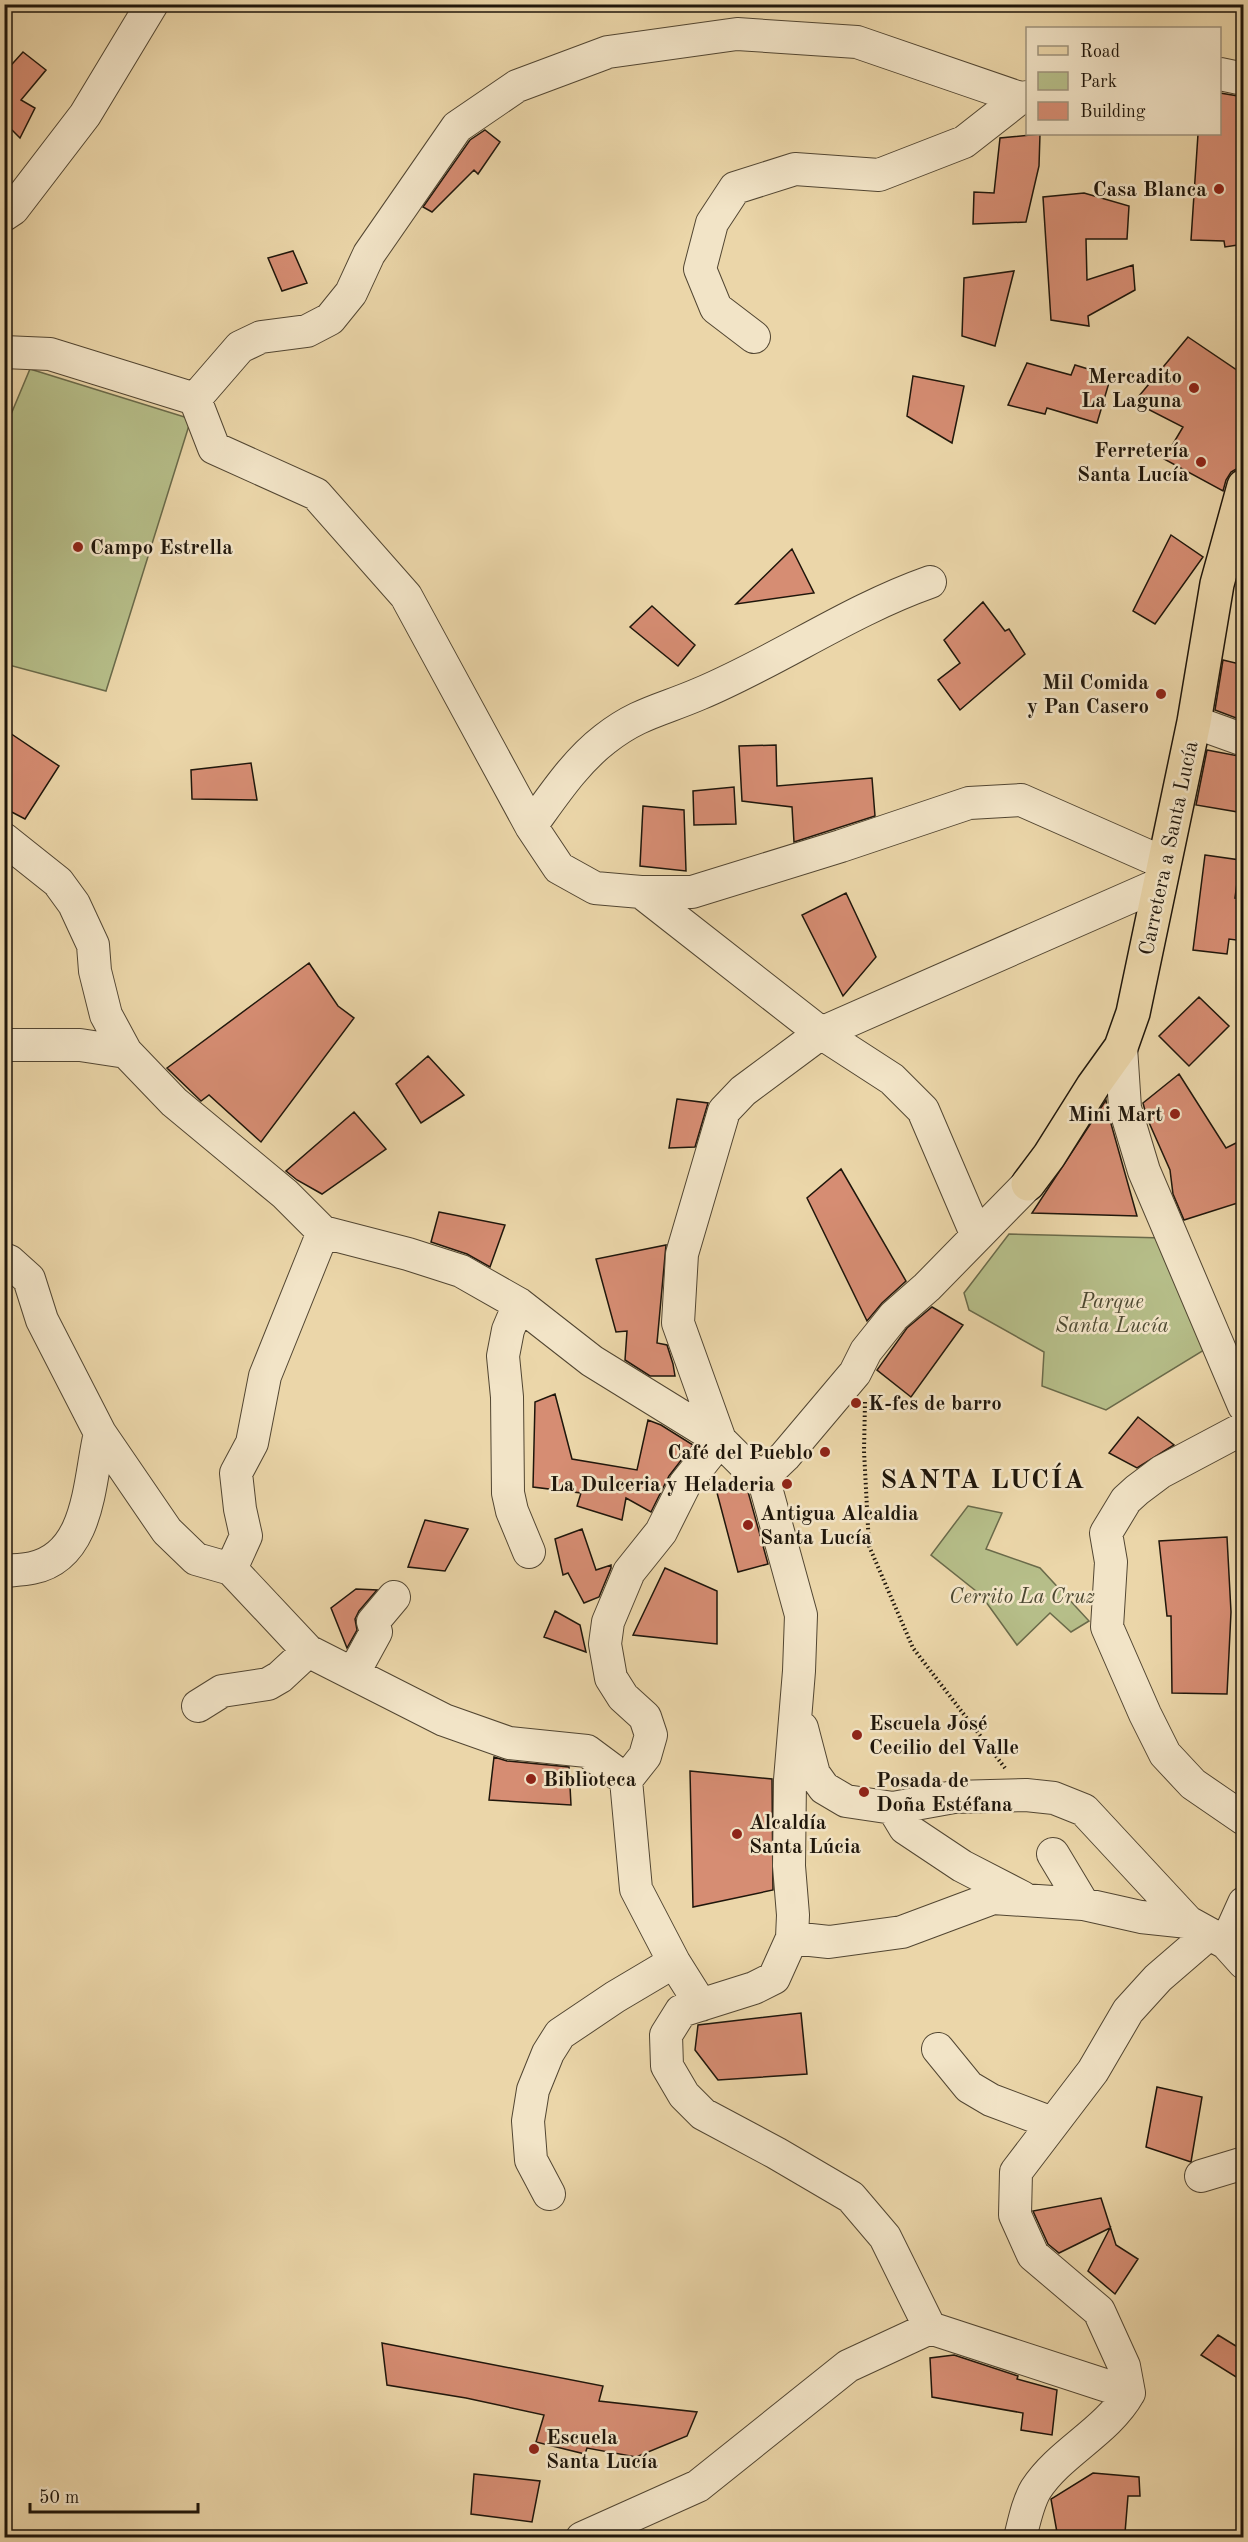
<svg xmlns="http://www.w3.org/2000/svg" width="1248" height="2542" font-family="'Old Standard TT',serif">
<rect width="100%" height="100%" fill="#ebd6a9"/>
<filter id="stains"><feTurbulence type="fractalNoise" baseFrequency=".00333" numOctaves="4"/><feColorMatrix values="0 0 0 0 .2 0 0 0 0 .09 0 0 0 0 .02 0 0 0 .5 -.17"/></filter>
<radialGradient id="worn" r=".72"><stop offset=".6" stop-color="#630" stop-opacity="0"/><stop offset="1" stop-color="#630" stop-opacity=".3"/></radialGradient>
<!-- green -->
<path fill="#b6be89" stroke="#6a6a4a" stroke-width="1.5" d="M30 369 191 419 106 691 5 664 4 431Z
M1009 1234 1164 1238 1209 1347 1106 1410 1042 1386 1044 1352 969 1310 964 1293Z
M968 1506 1002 1513 986 1549 1040 1568 1089 1621 1071 1632 1050 1613 1017 1645 981 1595 931 1555Z"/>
<!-- building -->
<path fill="#d68d73" stroke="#1f160b" stroke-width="1.5" d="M23 52 46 70 21 100 35 108 20 138 4 122V73Z
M1220 93 1244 97V244L1225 247 1224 241 1191 240 1198 134H1220Z
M485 130 500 142 478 174 474 170 432 212 423 207 470 140Z
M1040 134 1039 166 1026 222 973 224 974 192 994 193 1000 138Z
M1084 193 1129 206 1127 239H1086L1087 280 1133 265 1135 290 1088 316 1089 326 1051 320 1043 197Z
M293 251 307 283 282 291 268 258Z
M1014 271 995 346 962 336 964 278Z
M1188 337 1244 375V456L1238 468 1231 472 1226 480 1223 491 1164 459 1183 427 1134 402Z
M1027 363 1071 375 1075 365 1111 376 1097 423 1047 408 1045 414 1008 405Z
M913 376 964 386 952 443 907 416Z
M1171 535 1203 557 1155 624 1133 611Z
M792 549 814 593 736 604Z
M983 602 1005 631 1009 629 1025 654 960 710 938 680 960 663 944 640Z
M652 606 695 645 678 666 630 627Z
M1223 660 1244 665V721L1215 710Z
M4 729 59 766 25 819 4 808Z
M776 745 777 786 872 778 875 816 794 842 792 807 742 801 739 746Z
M1207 750 1244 757V813L1196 805Z
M251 763 257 800 192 799 191 770Z
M734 787 736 824 694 825 693 791Z
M643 806 684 810 686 871 640 866Z
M1205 855 1240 860 1235 898 1244 899V941L1229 939 1227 954 1193 950Z
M846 893 876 957 843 996 802 915Z
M309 963 338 1006 354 1018 261 1142 209 1095 201 1101 167 1068Z
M1199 997 1229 1026 1189 1066 1159 1036Z
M428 1056 464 1095 421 1123 396 1084Z
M1179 1074 1226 1148 1244 1139V1201L1184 1220 1173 1194 1170 1170 1147 1118 1143 1103Z
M677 1099 708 1103 695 1147 669 1148Z
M1106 1100 1108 1113 1137 1216 1032 1213Z
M354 1112 386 1149 322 1194 297 1180 286 1171Z
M841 1169 906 1281 882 1303 867 1321 807 1198Z
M439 1212 505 1225 490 1267 467 1254 431 1242Z
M666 1245 657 1343 667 1345 673 1364 675 1376H650L625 1360 627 1331 616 1332 596 1259Z
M932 1307 963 1325 911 1397 877 1370 907 1328Z
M555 1394 572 1459 637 1470 648 1420 661 1425 693 1445 669 1476 651 1512 626 1498 622 1520 577 1506 581 1493 533 1487 535 1402Z
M1138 1417 1174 1445 1137 1468 1109 1453Z
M740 1483 747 1488 768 1564 738 1572 716 1489Z
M425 1520 468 1529 445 1571 408 1567Z
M582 1529 596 1570 611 1565V1568L599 1597 584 1603 568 1573 563 1575 555 1539Z
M1227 1537 1231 1612 1227 1694 1172 1693 1171 1616H1167L1159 1541Z
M665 1568 717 1591V1644L633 1635Z
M356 1589 377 1590 359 1611 355 1619 357 1630 347 1648 331 1608Z
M555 1611 580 1625 586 1652 544 1637Z
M494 1757 507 1761 569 1767 571 1805 489 1800Z
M690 1771 772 1779 773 1890 693 1907Z
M801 2013 807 2074 718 2080 695 2050 698 2025Z
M1157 2087 1202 2097 1191 2162 1146 2147Z
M1101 2198 1116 2245 1138 2259 1115 2294 1088 2271 1110 2228 1059 2253 1048 2244 1033 2211Z
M1218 2335 1244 2351V2382L1201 2355Z
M382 2343 603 2386 599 2401 697 2412 687 2436 636 2457 587 2448 585 2454 536 2442 544 2415 466 2398 387 2385Z
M954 2355 1018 2376 1017 2379 1057 2390 1052 2435 1021 2430 1023 2413 932 2397 930 2358Z
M1093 2473 1139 2477 1140 2496H1128L1125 2533 1093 2535V2538H1058L1051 2499Z
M474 2474 540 2481 532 2522 471 2514Z"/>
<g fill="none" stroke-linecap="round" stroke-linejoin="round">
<!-- minor casing -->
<g stroke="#524632" stroke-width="34">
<path id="minor" d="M1220 74 1244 79
M4 215 13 209 85 115 152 4
M754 337 716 308 700 269 712 223 735 188 795 169 879 175 964 142 1020 98 1028 97
M4 352 50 354 195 399 240 347 261 337 307 331 330 319 351 293 369 254 457 127 517 86 608 52 737 34 857 42 1020 98
M195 399 214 448 316 494 406 596 531 826 559 868 595 888 641 892H692L841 846 969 803 1021 800 1164 863
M1194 722 1244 740
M531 826C553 796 575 762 605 739 638 713 662 710 699 694 778 661 848 611 930 582
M4 839 58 882 74 904 93 945 95 971 106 1015 126 1052
M641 892 821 1033 892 1079 923 1110 977 1236
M4 1045H80L126 1052 174 1102 285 1194 323 1232 408 1254 461 1271 519 1304 592 1361 720 1440 745 1465 763 1477 801 1615 799 1671 790 1780 789 1866 793 1915 792 1938 774 1978 754 1988 681 2011 666 2035 667 2066 684 2095 703 2114 776 2153 851 2197 885 2237 930 2328
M1121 1047 1125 1108 1144 1171 1244 1406
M4 1259 9 1261 29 1279 42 1320 100 1433 167 1531 196 1559 231 1569 308 1651 444 1720 509 1743 587 1751 626 1780
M519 1304 508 1330 503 1356 507 1397 508 1493 512 1511 529 1552
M1244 1428 1161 1472 1137 1490 1126 1500 1106 1533 1111 1562 1107 1627 1145 1714 1165 1754 1193 1784 1244 1819
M763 1477 785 1456 855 1373 866 1351 894 1316 927 1287 1028 1184
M231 1569 246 1536 240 1509 236 1473 252 1443 265 1376 323 1232
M4 1571C14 1570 23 1570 32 1568 91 1556 89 1478 100 1433
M353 1674 376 1632 373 1622 394 1597
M198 1706 222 1691 268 1684 280 1677 308 1651
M802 1728 814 1774 824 1788 846 1801 893 1808 954 1797 1026 1795 1054 1798 1084 1810 1188 1922 1226 1943 1244 1963
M893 1808 905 1828 962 1866 1022 1897
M1053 1854 1083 1904
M792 1938 829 1942 902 1932 993 1898 1083 1904 1141 1917 1188 1922
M1226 1943 1244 1903
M701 2005 674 1962 636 1889 626 1780 645 1756 651 1735 645 1717 623 1697 611 1678 605 1644 608 1622 629 1572 661 1532 685 1484 720 1440 678 1323 682 1254 724 1111 743 1091 821 1033 1160 884
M938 2049 969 2087 991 2100 1052 2123
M1201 2176 1244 2163
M549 2194 531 2160 528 2121 533 2090 548 2053 560 2034 615 1997 674 1962
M1129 2393 1124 2366 1099 2311 1033 2255 1015 2215 1016 2172 1093 2071 1128 2011 1158 1978 1209 1934
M582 2538 698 2486 848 2366 930 2328 1129 2393C1107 2432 1060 2452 1036 2489 1028 2502 1024 2522 1020 2538"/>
</g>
<!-- major casing -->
<g stroke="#1f160b" stroke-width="36">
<path id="major" d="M1028 1184 1049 1156 1093 1086 1121 1047 1133 1013 1194 722 1217 584 1244 486"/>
</g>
<!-- path -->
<path stroke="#1f160b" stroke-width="4" stroke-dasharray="1.5 3" stroke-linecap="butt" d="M865 1402 864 1451 869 1546 913 1648 1005 1768"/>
<!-- minor -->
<use href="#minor" stroke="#f2e4c7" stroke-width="32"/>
<!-- major -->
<use href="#major" stroke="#ebd6a9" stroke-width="33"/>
</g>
<!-- markers -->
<g fill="#8f2418" stroke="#f2e4c7" stroke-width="2">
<circle cx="1219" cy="189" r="6"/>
<circle cx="1194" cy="388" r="6"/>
<circle cx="1201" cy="462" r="6"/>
<circle cx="78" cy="547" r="6"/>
<circle cx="1161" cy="694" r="6"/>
<circle cx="1175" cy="1114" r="6"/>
<circle cx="856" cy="1403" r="6"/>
<circle cx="825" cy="1452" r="6"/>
<circle cx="787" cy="1484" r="6"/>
<circle cx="748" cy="1525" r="6"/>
<circle cx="857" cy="1735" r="6"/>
<circle cx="531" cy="1779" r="6"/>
<circle cx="864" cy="1792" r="6"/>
<circle cx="737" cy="1834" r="6"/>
<circle cx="534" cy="2449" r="6"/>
</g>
<g text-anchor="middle" stroke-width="5" stroke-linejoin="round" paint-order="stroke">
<!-- poi labels -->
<g font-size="21" font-weight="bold" fill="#1f160b" stroke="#f2e4c7" text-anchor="start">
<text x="1207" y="196" text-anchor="end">Casa Blanca</text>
<text x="1182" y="383" text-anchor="end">Mercadito<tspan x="1182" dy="24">La Laguna</tspan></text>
<text x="1189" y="457" text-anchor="end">Ferretería<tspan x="1189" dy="24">Santa Lucía</tspan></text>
<text x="90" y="554">Campo Estrella</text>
<text x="1149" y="689" text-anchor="end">Mil Comida<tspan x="1149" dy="24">y Pan Casero</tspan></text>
<text x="1163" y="1121" text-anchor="end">Mini Mart</text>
<text x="868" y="1410">K-fes de barro</text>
<text x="813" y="1459" text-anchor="end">Café del Pueblo</text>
<text x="775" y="1491" text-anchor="end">La Dulceria y Heladeria</text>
<text x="760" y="1520">Antigua Alcaldia<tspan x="760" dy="24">Santa Lucía</tspan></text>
<text x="869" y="1730">Escuela José<tspan x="869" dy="24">Cecilio del Valle</tspan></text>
<text x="543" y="1786">Biblioteca</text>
<text x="876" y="1787">Posada de<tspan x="876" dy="24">Doña Estéfana</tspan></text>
<text x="749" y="1829">Alcaldía<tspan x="749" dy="24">Santa Lúcia</tspan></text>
<text x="546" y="2444">Escuela<tspan x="546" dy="24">Santa Lucía</tspan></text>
</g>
<!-- street labels -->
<g font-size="21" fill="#1f160b" stroke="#f2e4c7">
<text transform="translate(1168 848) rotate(-78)" y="7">Carretera a Santa Lucía</text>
</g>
<!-- park labels -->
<g font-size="21" font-style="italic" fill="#4c4831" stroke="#f2e4c7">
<text x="1112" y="1308">Parque<tspan x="1112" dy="24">Santa Lucía</tspan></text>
<text x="1022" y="1603">Cerrito La Cruz</text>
</g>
<!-- district labels -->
<g font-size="27" font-weight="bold" letter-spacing="1.5" fill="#1f160b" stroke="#f2e4c7">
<text x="983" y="1488">SANTA LUCÍA</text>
</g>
</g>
<!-- margin -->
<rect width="1248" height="2542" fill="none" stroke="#ebd6a9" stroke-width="24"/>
<rect x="6" y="6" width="1236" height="2530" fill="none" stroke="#1f160b" stroke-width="3"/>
<rect x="12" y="12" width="1224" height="2518" fill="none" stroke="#1f160b" stroke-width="1.5"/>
<!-- legend -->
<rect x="1026" y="27" width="195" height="108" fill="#f2e4c7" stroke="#9e927c" stroke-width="1.5"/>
<rect x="1038" y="46" width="30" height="9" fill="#ebd6a9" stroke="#9e927c" stroke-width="1.5"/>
<text x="1080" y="57" font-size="18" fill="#1f160b">Road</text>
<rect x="1038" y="72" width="30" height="18" fill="#b6be89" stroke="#9e927c" stroke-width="1.5"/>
<text x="1080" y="87" font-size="18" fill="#1f160b">Park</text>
<rect x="1038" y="102" width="30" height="18" fill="#d68d73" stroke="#9e927c" stroke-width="1.5"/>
<text x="1080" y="117" font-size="18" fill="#1f160b">Building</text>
<!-- scale -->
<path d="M30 2503v9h168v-9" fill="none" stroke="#1f160b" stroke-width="3"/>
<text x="39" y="2503" font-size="18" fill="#1f160b" stroke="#f2e4c7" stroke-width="4.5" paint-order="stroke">50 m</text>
<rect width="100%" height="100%" filter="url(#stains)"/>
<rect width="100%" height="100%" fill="url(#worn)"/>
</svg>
